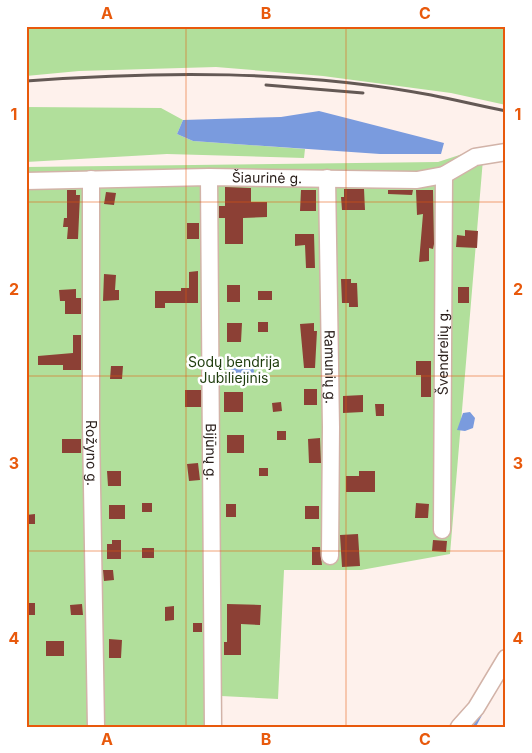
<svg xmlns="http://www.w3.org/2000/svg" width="532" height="753" font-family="Inter,sans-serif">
<rect width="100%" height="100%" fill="#fef1ec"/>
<!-- green -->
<path fill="#b1df9b" d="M26 26H500L506 28V105L451 93 323 76 216 67 79 71 26 76Z
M26 107 161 108 183 120 177 134 193 141 305 149 304 158 167 154 26 162Z
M484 147 450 554 361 570H284L278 699 221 696 222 727H26V167L438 162Z"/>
<!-- water -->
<path fill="#7a9bde" d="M319 111 444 143 441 154H380L193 141 177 134 183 120 281 117Z
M240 361 253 363 254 373 247 377H233L229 373 228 367 231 363Z
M470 412 475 418 473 428 465 431 457 430 463 413Z"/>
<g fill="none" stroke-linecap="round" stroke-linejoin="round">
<!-- stream -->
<path stroke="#7a9bde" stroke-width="3" d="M474 727 482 712"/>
</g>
<!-- building -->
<path fill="#8c4035" d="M225 187 251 188V202H267V217L243 218V244H225V218H219V206H225Z
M344 189H364L365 210H342L341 197H344Z
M67 190H76V195H80L78 239H67L68 227H63L64 218H67Z
M301 190H316V211H300Z
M388 190H413L412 195 388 194Z
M416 190H433L434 244 433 249 429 248V261L419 262 423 214 417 215Z
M106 192 116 193 114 205 104 204Z
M187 223H199V239H187Z
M465 230 478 231 477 248 456 247 457 235 465 236Z
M295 234H314L315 268H306L305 245 295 246Z
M198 271V303H165V308H155V291H181V288H189V272Z
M104 274 116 275 115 290H119V300L103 301Z
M341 279H351V283H357L358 307H349V303H342Z
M227 285H240V302H227Z
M458 287H469V303H458Z
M76 289V298H81V314H65V301H60L59 290Z
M258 291H272V300H258Z
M258 322H268V332H258Z
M227 323H242L241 342H227Z
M314 323V331H317L315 368H304L300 324Z
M73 335H81V370H63V365H38V356L73 353Z
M416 361H431V397H421V375H416Z
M111 366H123L122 379H110Z
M304 389H317V405H304Z
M185 390H201V407H185Z
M224 392H243V412H224Z
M363 395V412L343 413V396Z
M281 402 282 411 273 412 272 403Z
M375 404H384V416H376Z
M277 431H286V440H277Z
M227 435H244V453H227Z
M320 438 321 463H309L308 439Z
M62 439H81V453H62Z
M198 463 200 480 189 481 187 464Z
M259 468H268V476H259Z
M107 471H121V486H108Z
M359 471H375V492H346V476H359Z
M142 503H152V512H142Z
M416 503 429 504 428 518H415Z
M226 504H236V517H226Z
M109 505H125V519H109Z
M305 506H319V519H305Z
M35 514V524H26V515Z
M358 534 360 566 342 567 340 535Z
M112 540H121V559H107V544H112Z
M433 540 447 541 446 552 432 551Z
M312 547H320L322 565H312Z
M142 548H154V558H142Z
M103 570H113L114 580 104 581Z
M26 603H35V615H26Z
M82 604 83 615H71L70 605Z
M227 604 261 605 260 625 241 624V655H224V642H227Z
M174 606V620L165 621V607Z
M193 623H202V632H193Z
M109 639 122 640 121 658H109Z
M46 641H64V656H46Z"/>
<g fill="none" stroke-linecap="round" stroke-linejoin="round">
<!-- minor casing -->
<g stroke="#d2b3a8" stroke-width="19">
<g id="minor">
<path id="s1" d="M209 177 213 727"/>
<path id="s2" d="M327 178 331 427 330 556"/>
<path id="s3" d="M91 179V426L96 727"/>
<path id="s4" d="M26 181 209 177 417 180 444 175 475 157 506 152"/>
<path id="s5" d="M442 530 444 175"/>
<path d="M459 727 476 708 506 658"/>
</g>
</g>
<!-- minor -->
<use href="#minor" stroke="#fff" stroke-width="16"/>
<!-- rail -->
<path stroke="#645955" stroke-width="3" d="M26 81C160 71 299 70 431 95 456 100 481 106 506 111
M266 85 363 93"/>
</g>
<!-- grid -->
<path fill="none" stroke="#e8590c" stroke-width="1" stroke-opacity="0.55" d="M186 26V727M346 26V727M26 202H506M26 376H506M26 551H506"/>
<g text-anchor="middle" stroke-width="5" stroke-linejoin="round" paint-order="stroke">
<!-- street labels -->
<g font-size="14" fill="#281d19" stroke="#fff">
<text dy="5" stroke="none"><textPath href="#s4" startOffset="241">Šiaurinė g.</textPath></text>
<text dy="5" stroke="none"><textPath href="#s5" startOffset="178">Švendrelių g.</textPath></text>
<text dy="5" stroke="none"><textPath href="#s2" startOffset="189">Ramunių g.</textPath></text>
<text dy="5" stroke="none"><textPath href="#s1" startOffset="275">Bijūnų g.</textPath></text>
<text dy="5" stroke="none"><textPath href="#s3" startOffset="274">Rožyno g.</textPath></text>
</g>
<!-- park labels -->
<g font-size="14" fill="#1e3c0c" stroke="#fff">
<text x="234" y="367">Sodų bendrija<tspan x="234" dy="16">Jubiliejinis</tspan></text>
</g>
</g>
<!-- border -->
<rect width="532" height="753" fill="none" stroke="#ffffff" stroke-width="55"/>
<rect x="28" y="28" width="476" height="698" fill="none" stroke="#e8590c" stroke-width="2"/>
<g font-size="16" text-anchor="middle" font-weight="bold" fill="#e8590c">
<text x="107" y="19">A</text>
<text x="266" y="19">B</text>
<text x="425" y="19">C</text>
<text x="14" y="120">1</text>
<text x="518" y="120">1</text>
<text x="14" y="295">2</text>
<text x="518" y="295">2</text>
<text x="14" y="469">3</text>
<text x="518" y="469">3</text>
<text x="14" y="644">4</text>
<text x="518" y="644">4</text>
<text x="107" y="745">A</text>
<text x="266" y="745">B</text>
<text x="425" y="745">C</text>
</g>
</svg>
